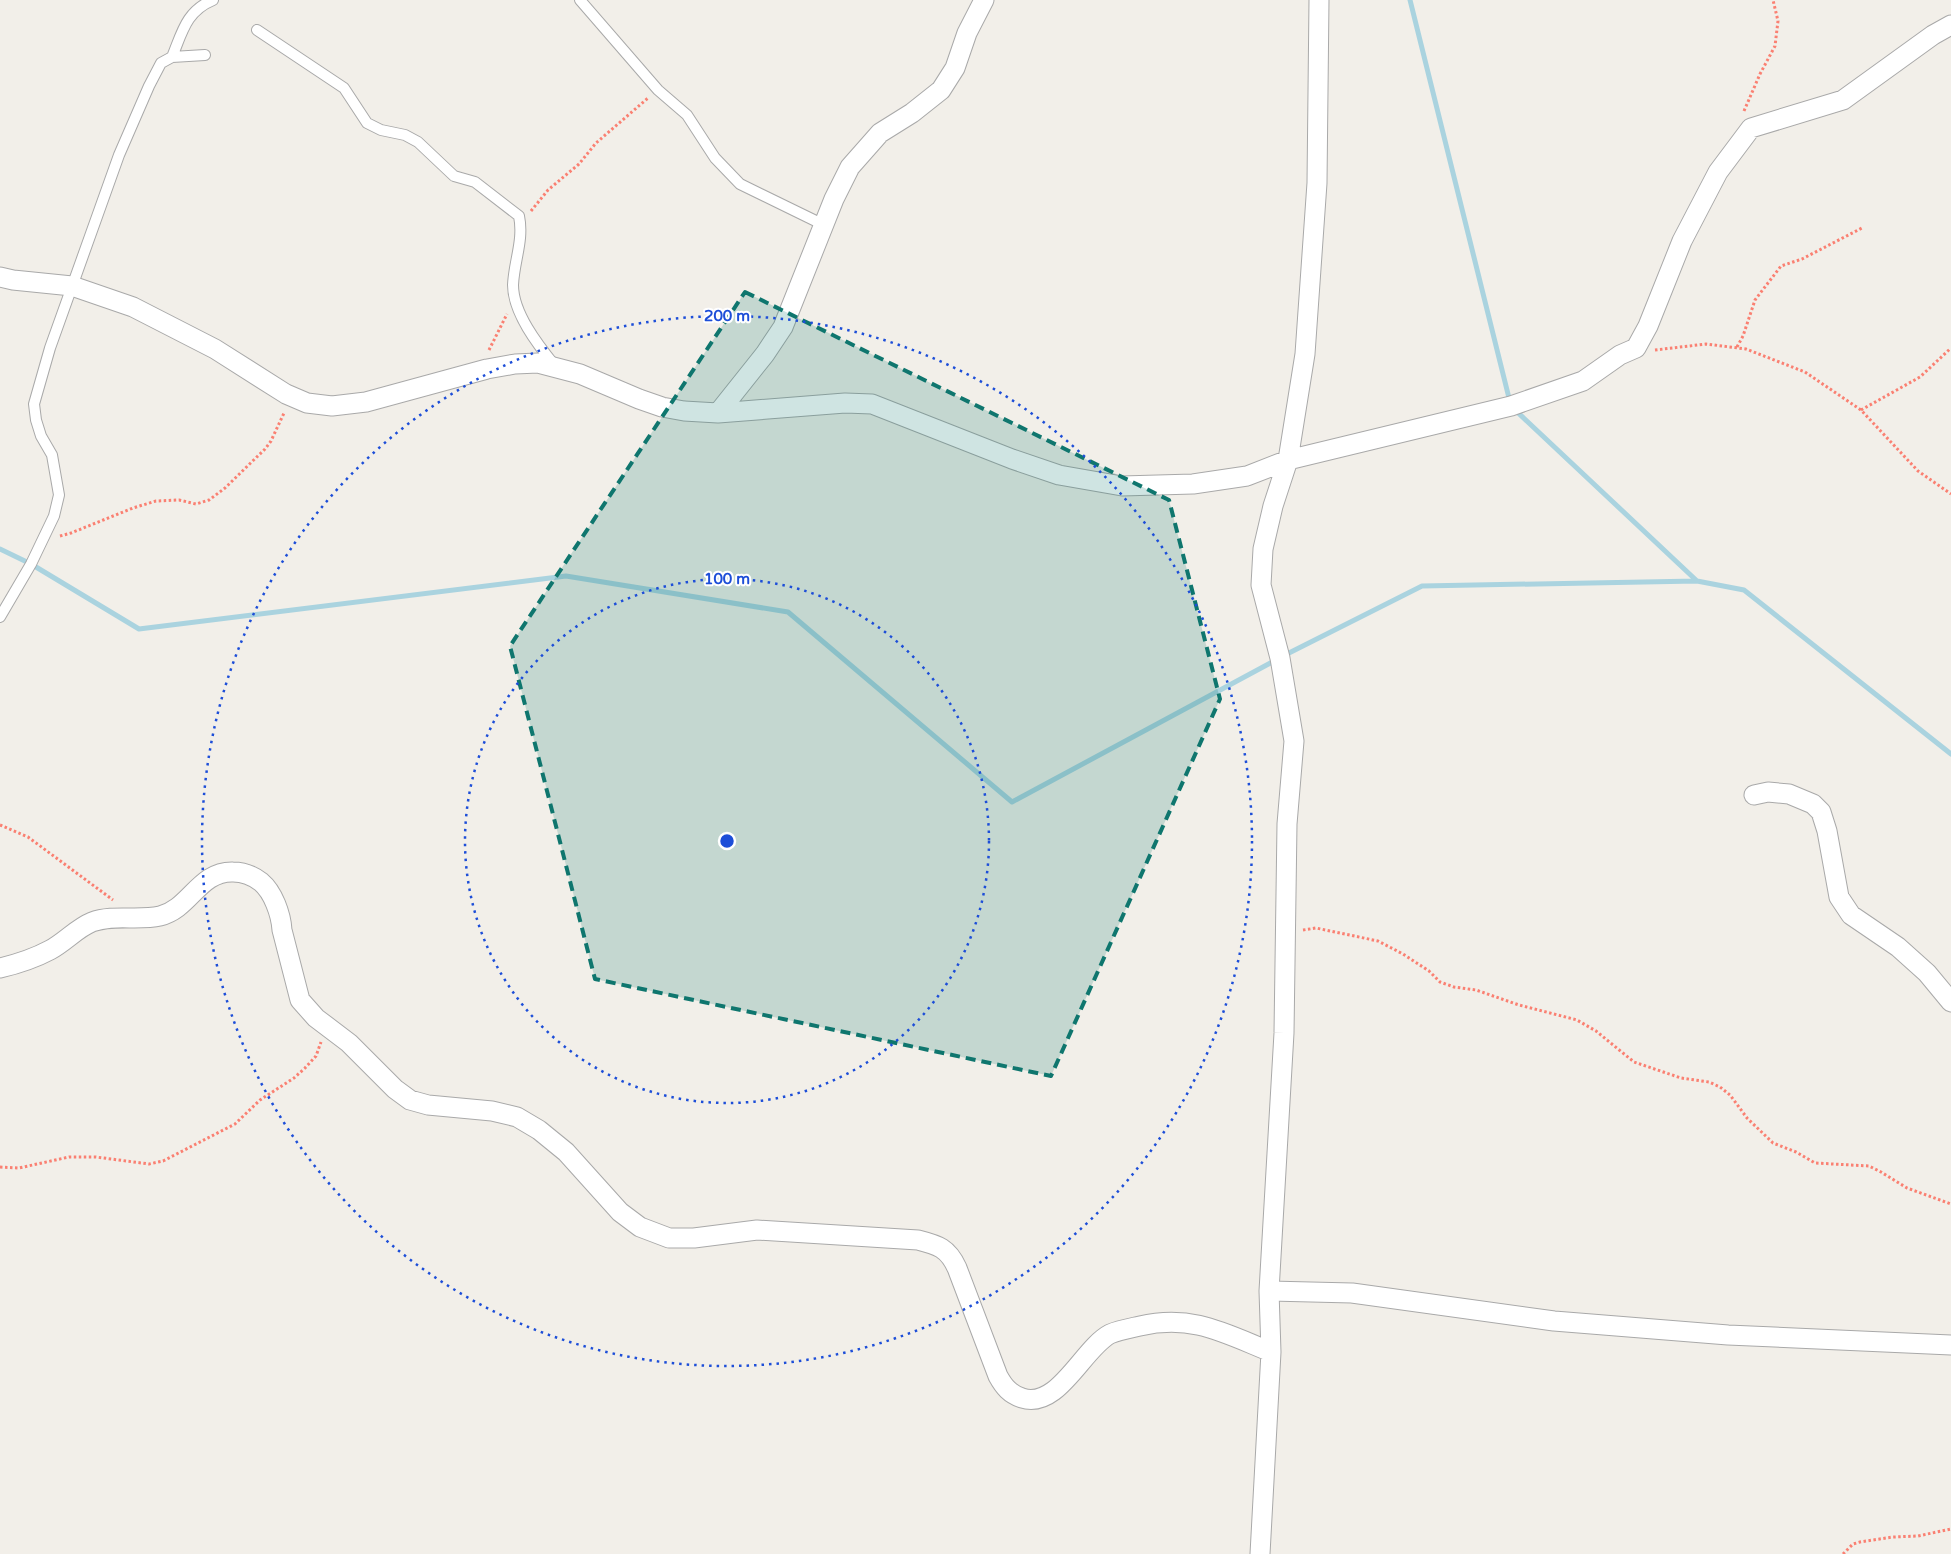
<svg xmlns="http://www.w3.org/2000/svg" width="1951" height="1554" font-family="'Varela Round',sans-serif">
<rect width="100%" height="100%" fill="#f2efe9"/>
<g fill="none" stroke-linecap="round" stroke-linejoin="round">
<!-- stream -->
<path stroke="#aad3df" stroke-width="5" d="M1410 0 1510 402
M1514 409 1697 581
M0 549 31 564 139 629 566 576 788 612 1012 802 1276 660
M1283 656 1422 586 1697 581 1744 590 1951 754"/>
<!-- service casing -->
<g stroke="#a9a9a9" stroke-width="12">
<path id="service" d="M580 0 658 90 687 115 715 158 740 184 824 225
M257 30 344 88 367 123 381 130 405 135 418 142 454 176 475 182 519 216C524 240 514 261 513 285 513 313 538 345 555 366
M172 57C182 33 186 11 213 0
M0 617 31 564 54 516 59 495 52 455 41 436 36 420 34 404 50 348 94 225 119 155 149 86 161 63 172 57 205 55"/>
</g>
<!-- minor casing -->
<g stroke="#a9a9a9" stroke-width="21">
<path id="minor" d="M0 277 13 280 72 286 133 307 215 349 286 394 307 403 332 406 366 402 487 369 515 364 538 363 580 374 639 399 662 407 684 411 718 413 845 403 872 404 1012 459 1059 475 1122 486 1193 484 1247 476 1288 460 1511 406 1583 381 1620 355 1636 348 1648 326 1682 241 1718 172 1751 128 1843 100 1933 35 1951 25
M718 413 765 354 783 327 834 199 850 167 880 133 912 113 941 90 955 68 967 33 984 0
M1754 795 1768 792 1789 794 1813 804 1821 812 1827 831 1839 897 1851 915 1898 947 1927 973 1951 1002
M0 968C17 964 35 958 50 950 65 942 77 928 92 922 113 914 138 921 160 916 190 909 199 871 233 872 243 872 252 875 261 882 273 892 281 914 282 930L300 1000 316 1018 349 1043 395 1089 410 1100 428 1105 492 1111 517 1117 539 1130 566 1152 620 1212 640 1227 669 1238H694L757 1230 918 1240C938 1245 948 1248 957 1268L998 1376C1004 1387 1010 1394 1022 1398 1058 1410 1083 1348 1110 1334 1119 1330 1131 1328 1140 1326 1192 1314 1224 1333 1271 1352
M1269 1291 1352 1293 1554 1321 1728 1335 1951 1345
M1260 1554 1271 1352 1269 1291 1284 1033 1287 824 1294 741 1280 658 1261 585 1263 549 1273 506 1288 460 1305 354 1317 183 1319 0"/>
</g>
<!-- path -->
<path stroke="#fa8072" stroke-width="3" stroke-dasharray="2.5 2.5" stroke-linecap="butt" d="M1744 111 1760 74 1775 46 1778 21 1773 0
M531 211 548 190 579 164 596 143 648 98
M1737 347 1743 336 1755 300 1781 266 1802 259 1862 228
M489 350 507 314
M1655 350 1706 344 1746 349 1805 372 1861 410 1918 471 1951 494
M1861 410 1920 377 1951 348
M60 536 71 533 133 508 156 501 179 500 196 504 209 500 225 488 265 449 271 441 284 413
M0 825 28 837 113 900
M1303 930 1316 928 1378 941 1403 954 1429 971 1440 982 1454 987 1476 990 1519 1005 1577 1020 1596 1031 1634 1062 1681 1078 1709 1082 1720 1087 1730 1095 1747 1118 1773 1143 1796 1152 1815 1163 1869 1166 1881 1172 1907 1188 1951 1204
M0 1167 19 1168 69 1157H96L149 1164 163 1161 235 1124 260 1100 294 1078 305 1068 316 1056 321 1042
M1843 1554 1853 1544 1860 1542 1893 1537 1918 1536 1951 1529"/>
<!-- service -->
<use href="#service" stroke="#fff" stroke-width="10"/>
<!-- minor -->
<use href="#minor" stroke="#fff" stroke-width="19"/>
</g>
<!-- marked area -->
<path fill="#0f766e" fill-opacity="0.2" stroke="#0f766e" stroke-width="4" stroke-dasharray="10 6" stroke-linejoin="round" d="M745 292 1169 500 1220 699 1051 1076 595 979 510 646Z"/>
<!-- distance rings -->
<g fill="none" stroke="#1d4ed8" stroke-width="2.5" stroke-dasharray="2.5 5">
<circle cx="727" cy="841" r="262"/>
<circle cx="727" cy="841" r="525"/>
</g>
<circle cx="727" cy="841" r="8" fill="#1d4ed8" stroke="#fff" stroke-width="2.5"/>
<g font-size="15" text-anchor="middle" font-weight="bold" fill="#1d4ed8" stroke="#fff" stroke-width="4" stroke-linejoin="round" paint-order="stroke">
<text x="727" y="321">200 m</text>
<text x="727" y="584">100 m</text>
</g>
</svg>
